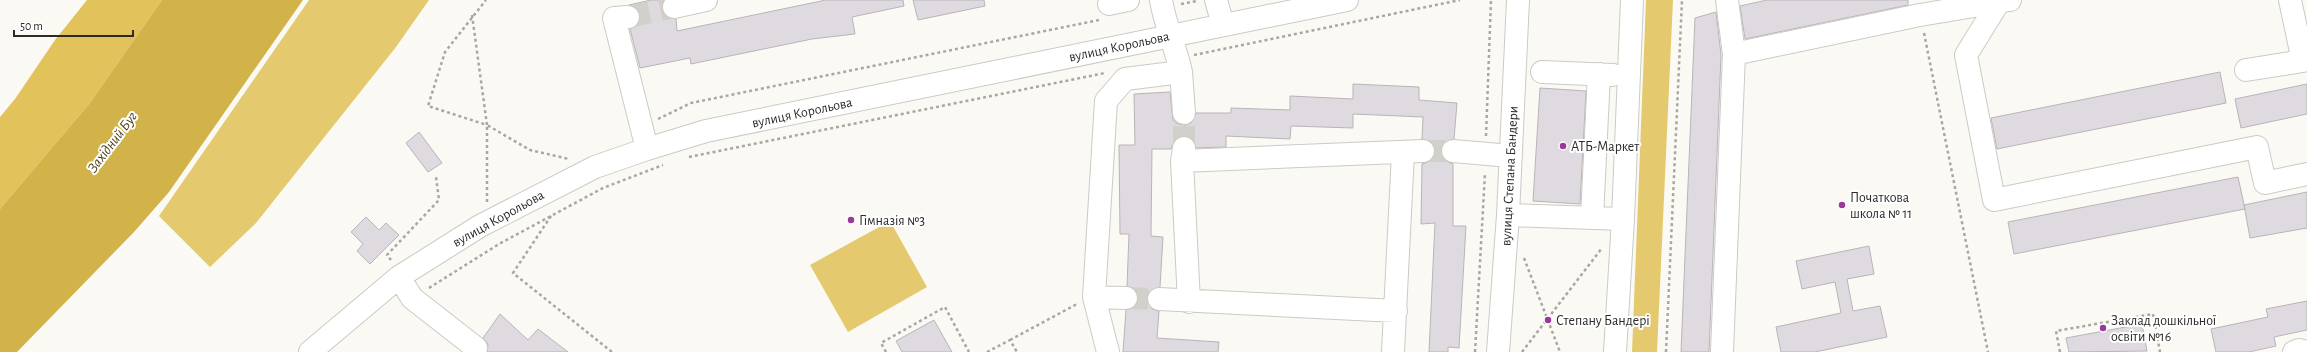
<svg xmlns="http://www.w3.org/2000/svg" width="2307" height="352" font-family="'Alegreya Sans',sans-serif">
<rect width="100%" height="100%" fill="#fbf9f3"/>
<!-- green -->
<path fill="#e5c96e" d="M309 0H429L396 47 256 223 210 267 159 216Z
M1646 0H1673L1657 352H1632Z
M890 221 927 287 848 332 810 265Z"/>
<!-- forest -->
<path fill="#e2c25a" d="M87 0H162L89 104 0 209V117L15 99 55 40Z"/>
<!-- water -->
<path fill="#d2b349" d="M162 0H303L169 192 134 232 17 352H0V209L89 104Z"/>
<!-- building -->
<path fill="#dfdadf" stroke="#b9b4b9" d="M651 0H664L662 10 665 16 676 19 677 31 826 0H903L904 6 852 17 855 34 812 39 691 64 690 58 640 68 630 29 639 23 640 16 638 10 629 5Z
M913 0H984L985 6 918 20Z
M1767 0H1908V5L1745 39 1740 6Z
M1716 12 1721 55 1709 352H1681L1695 18Z
M2220 72 2226 103 1997 149 1991 118Z
M1353 84 1419 87V100L1457 103 1454 139 1443 144 1441 150 1446 161 1453 164V226H1466L1459 348 1448 347V352H1429L1435 223 1421 224 1422 164 1430 161 1435 151 1433 144 1422 139 1423 117 1353 114V128L1291 126 1290 139 1226 136V147L1196 148 1192 139 1186 136 1175 140 1171 149H1152L1151 236 1163 237 1160 287 1149 292 1147 299 1152 309 1159 311 1157 338 1219 342 1218 352H1123L1126 310 1136 305 1138 298 1137 292 1127 286 1129 234H1120L1119 145H1135L1134 94 1170 92 1173 120 1178 124 1185 125 1191 123 1196 113H1231V108L1290 110V96L1353 99Z
M2307 84V114L2241 128 2235 99Z
M1540 88 1586 91 1580 204 1533 201Z
M419 132 442 163 428 172 406 143Z
M2238 177 2245 209 2014 254 2008 222Z
M2307 192V228L2250 238 2244 205Z
M366 217 379 230 386 223 399 235 370 264 357 251 363 244 351 232Z
M1869 246 1874 274 1847 279 1853 311 1880 306 1887 337 1815 352H1781L1776 327 1841 313 1835 282 1802 289 1796 261Z
M2307 301V330L2274 337 2276 346 2249 352H2216L2211 329 2268 317 2266 309Z
M500 314 528 340 538 329 568 352H487L488 344 483 338Z
M934 320 952 352H902L896 341Z
M2142 324 2147 351 2069 352 2066 338Z"/>
<g fill="none" stroke-linecap="round" stroke-linejoin="round">
<!-- minor-tunnel -->
<path stroke="#d2d0cb" stroke-width="22" stroke-dasharray="22 11" stroke-linecap="butt" d="M628 17 674 7
M1184 148V113
M1423 151H1453
M1126 298 1159 299"/>
<!-- minor casing -->
<g stroke="#cbcac4" stroke-width="24">
<path id="minor" d="M1216 0 1223 25
M2000 0 1966 55 1994 200 2257 147 2265 183 2307 174
M1109 4 1128 0
M674 7 706 0
M628 17 614 18 647 149
M1734 54 1920 15 2010 0
M2246 70 2303 61 2290 0
M1181 72 1184 113
M1542 72 1613 75
M1184 148 1182 161 1189 302
M1453 151 1511 156
M1182 161 1423 151
M1508 215 1623 219
M1592 218 1599 74
M399 277 412 298 476 348
M1094 297 1126 298
M1159 299 1396 311
M310 352 399 277 480 226 595 167 647 149 706 131 1347 0
M1108 352 1094 297 1106 101 1125 79 1181 72C1176 48 1165 25 1161 0
M1393 352 1403 153
M1498 352 1508 215 1518 0
M1615 352 1623 219 1632 0
M1722 352 1734 54 1727 0
M2294 352 2299 350 2307 352"/>
</g>
<!-- path -->
<path stroke="#a8a7a2" stroke-width="2.5" stroke-dasharray="3 3" stroke-linecap="butt" d="M1181 4 1197 1
M472 15 487 125 428 106 445 52 486 0
M1924 33 1988 352
M1194 55 1460 0
M658 119 691 103 1099 20
M1486 136 1491 0
M689 157 1105 73
M487 202V125L530 150 569 159
M551 216 513 273 612 352
M1524 258 1560 352
M391 260 387 255 439 200 436 177
M429 288 499 244 603 188 663 165
M1010 340 1077 304
M886 352 881 343 945 307 969 352
M987 352 1010 340 1017 352
M1475 352 1485 173
M1522 352 1602 248
M1666 352 1682 0
M2060 352 2056 331 2153 314 2160 352"/>
<!-- minor -->
<use href="#minor" stroke="#fff" stroke-width="22"/>
</g>
<!-- markers -->
<g fill="#9c389d" stroke="#fff" stroke-width="1.5">
<circle cx="1563" cy="146" r="4"/>
<circle cx="1842" cy="205" r="4"/>
<circle cx="851" cy="220" r="4"/>
<circle cx="1548" cy="320" r="4"/>
<circle cx="2103" cy="328" r="4"/>
</g>
<g text-anchor="middle" stroke-width="4" stroke-linejoin="round" paint-order="stroke">
<!-- street labels -->
<g font-size="14" fill="#2c2b29" stroke="#fff">
<text transform="translate(1119 46) rotate(-12)" y="5">вулиця Корольова</text>
<text transform="translate(802 112) rotate(-12)" y="5">вулиця Корольова</text>
<text transform="translate(1509 176) rotate(-87)" y="5">вулиця Степана Бандери</text>
<text transform="translate(498 218) rotate(-29)" y="5">вулиця Корольова</text>
</g>
<!-- poi labels -->
<g font-size="14" fill="#2c2b29" stroke="#fff" text-anchor="start">
<text x="1571" y="151">АТБ-Маркет</text>
<text x="1850" y="202">Початкова<tspan x="1850" dy="16">школа № 11</tspan></text>
<text x="859" y="225">Гімназія №3</text>
<text x="1556" y="325">Степану Бандері</text>
<text x="2111" y="325">Заклад дошкільної<tspan x="2111" dy="16">освіти №16</tspan></text>
</g>
<!-- water labels -->
<g font-size="15" font-style="italic" fill="#514419" stroke="#fff">
<text transform="translate(112 142) rotate(-53)" y="5">Західний Буг</text>
</g>
</g>
<!-- scale -->
<path d="M14 30v6h119v-6" fill="none" stroke="#2c2b29" stroke-width="2"/>
<text x="20" y="30" font-size="12" fill="#2c2b29" stroke="#ffffff" stroke-width="3" paint-order="stroke">50 m</text>
</svg>
